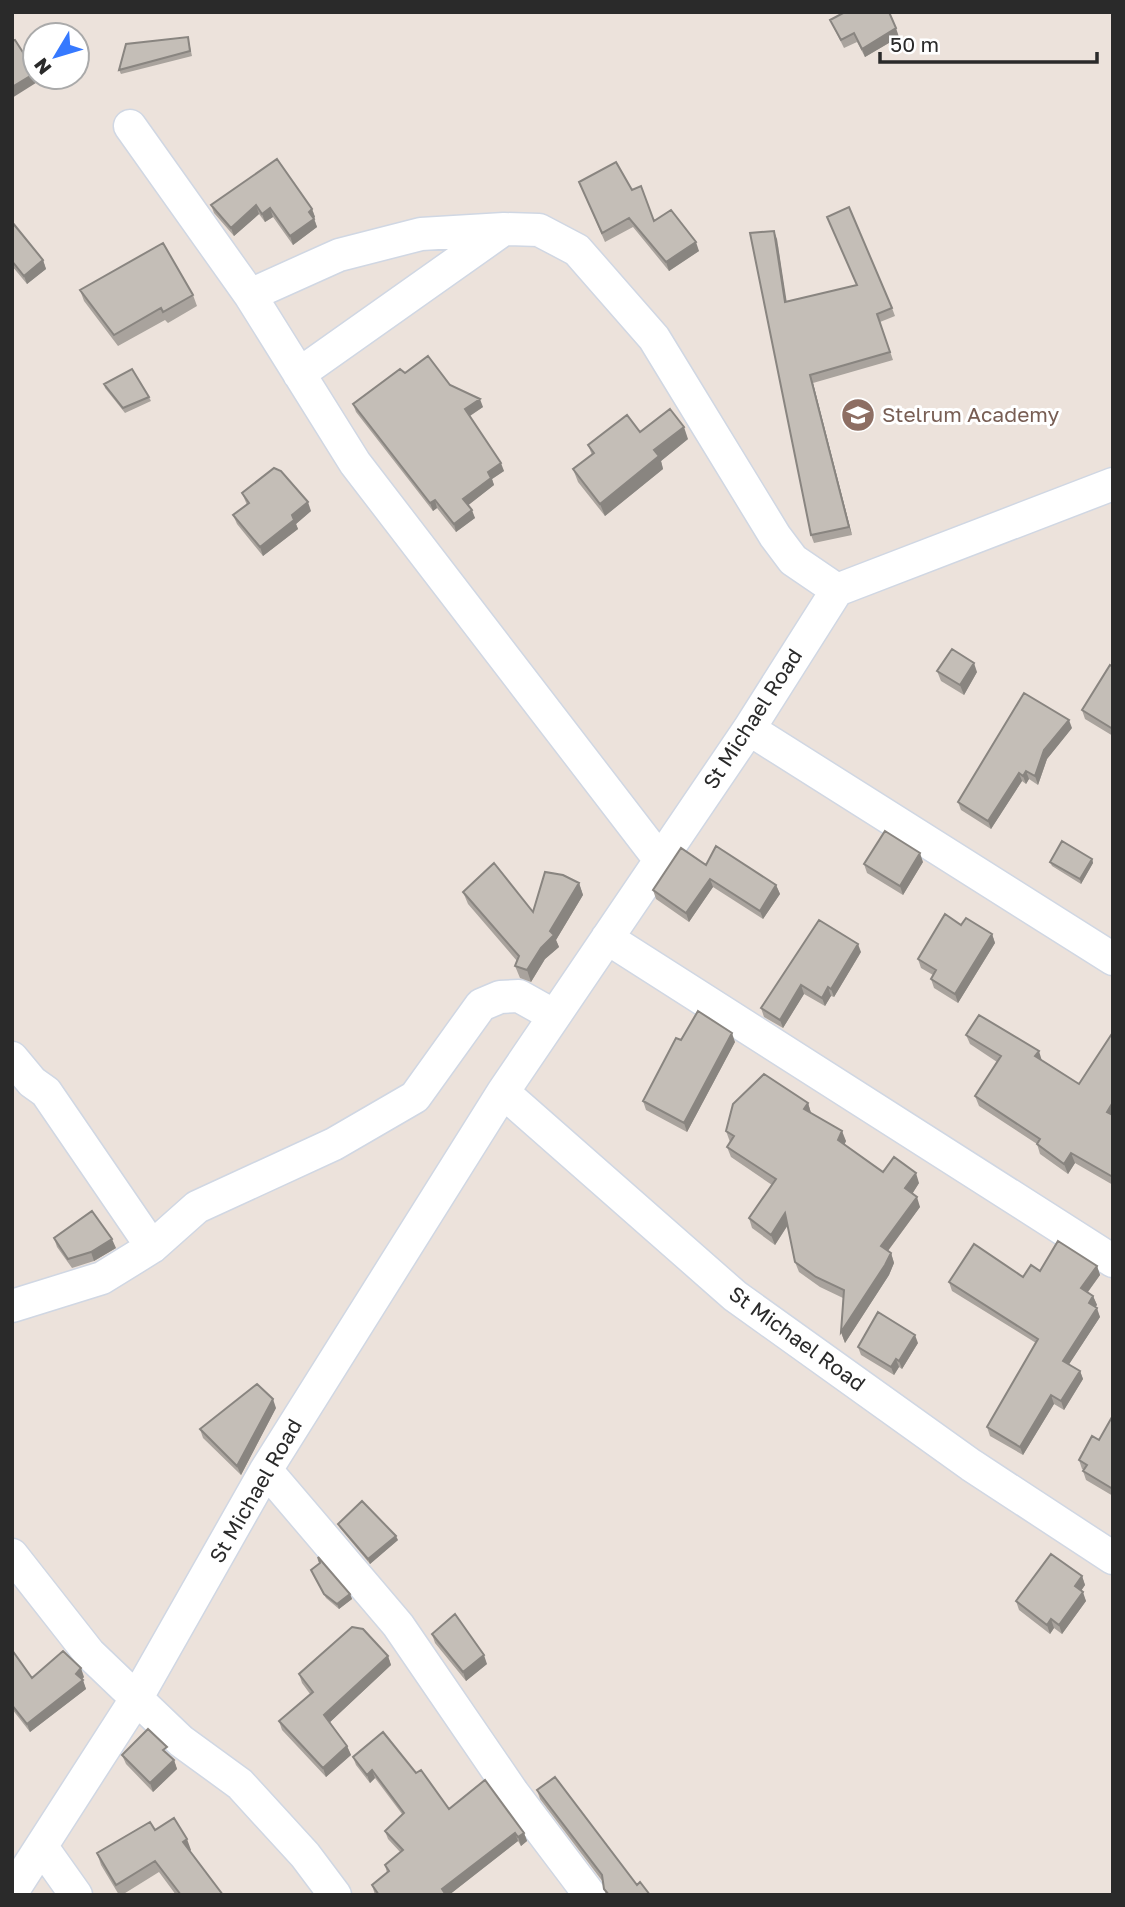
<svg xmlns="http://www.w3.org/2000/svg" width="1125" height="1907" font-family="'Golos Text',sans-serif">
<rect width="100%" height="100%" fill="#ece2db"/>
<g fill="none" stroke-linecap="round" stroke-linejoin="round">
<!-- street casing -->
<g stroke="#d0d7e3" stroke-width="35">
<path id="street" d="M130 126 250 295 355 463 660 860
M250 295 339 255 421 234 504 229 539 230 577 250 654 338 775 536 793 560 837 590
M299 374 504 229
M1113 484 837 590 749 729 503 1092 735 1296 971 1465 1113 1558
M749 729 1113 959
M607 938 1113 1261
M12 1058 32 1082 46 1092 152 1247 197 1207 334 1144 415 1097 481 1005 500 997 519 996 553 1015
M12 1306 102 1278 152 1247
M266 1470 398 1625 513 1793 590 1895
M12 1555 89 1653 181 1741 240 1784 305 1855 335 1895
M42 1847 76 1895
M12 1892 136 1699 266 1470 503 1092"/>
</g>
<!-- street -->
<use href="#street" stroke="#fff" stroke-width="32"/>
</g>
<!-- wall -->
<path fill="#a9a39d" d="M830 20 899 37 865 57 857 42 844 48Z
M188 37 192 56 121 74 119 70Z
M579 182 632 190 654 221 699 251 669 271 633 227 605 242Z
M211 205 312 209 315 217 314 218 317 227 293 245 273 217 265 222 259 214 234 236 214 213Z
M12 222 43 260 46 269 27 284 12 266Z
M777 239 786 302 892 308 895 316 880 322 893 360 813 383 852 535 814 543 811 535Z
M80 290 193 295 197 306 168 323 165 320 118 346 84 301Z
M405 373 450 385 483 407 470 416 504 471 492 479 494 485 468 505 475 518 456 532 437 508 433 511 356 412 353 404Z
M104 384 149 397 151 401 125 413 105 388Z
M640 432 688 439 661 461 663 469 605 516 578 482 573 469 592 455 588 445Z
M242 493 311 511 296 524 298 529 263 556 237 524 233 515 247 505Z
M1113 667V736L1085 719 1082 710Z
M937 671 977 672 964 695 941 681Z
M1072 728 1047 759 1038 785 1029 779 1026 784 1022 781 991 829 961 810 958 802Z
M1092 859 1093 863 1081 884 1052 866 1050 862Z
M923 862 903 895 867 873 864 864Z
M706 865 776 885 780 894 763 919 713 887 689 922 656 899 653 890Z
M579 883 583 895 556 940 559 947 545 959 531 982 520 978 515 966 517 961 468 904 463 892 533 912Z
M961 925 992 934 995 943 958 1003 934 988 931 979 933 975 921 968 918 959Z
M861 952 834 997 831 996 825 1006 804 994 783 1028 764 1017 761 1008Z
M1113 1032V1185L1075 1163 1068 1174 1040 1154 1037 1144 979 1106 975 1096 997 1062 970 1044 966 1035 1042 1060 1079 1084Z
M681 1040 735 1042 687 1132 646 1110 643 1101Z
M808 1103 811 1113 846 1141 844 1145 883 1172 919 1183 912 1194 920 1207 888 1251 891 1253 894 1263 889 1275 845 1343 841 1332 843 1298 820 1287 799 1272 795 1262 788 1225 775 1245 752 1228 749 1218 772 1185 731 1157 727 1147 730 1142 726 1131Z
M54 1238 116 1248 94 1261 72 1268 57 1247Z
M1097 1266 1100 1275 1088 1292 1093 1296 1097 1305 1095 1307 1100 1317 1069 1364 1080 1371 1083 1379 1064 1410 1054 1404 1023 1455 990 1436 987 1427 1036 1343 952 1291 949 1282 1023 1277 1040 1271Z
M918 1343 902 1369 899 1367 894 1375 861 1355 858 1347Z
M276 1408 241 1475 203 1438 200 1429Z
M1113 1417V1496L1086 1480 1083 1471 1084 1470 1082 1469 1079 1460 1099 1440Z
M338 1524 398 1540 370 1564 340 1528Z
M320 1563 350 1594 352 1599 339 1609 326 1598 313 1575 311 1570Z
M1082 1576 1085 1585 1081 1591 1086 1601 1062 1634 1054 1628 1050 1634 1019 1610 1016 1601Z
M432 1634 487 1664 466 1681 435 1643Z
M12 1650 32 1678 84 1677 82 1679 86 1689 30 1732 12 1709Z
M388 1656 391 1665 330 1722 347 1746 351 1755 326 1777 282 1730 279 1721 310 1694 302 1683 299 1674Z
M122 1755 170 1756 174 1760 177 1769 153 1792 126 1764Z
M353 1757 416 1773 449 1809 524 1833 527 1841 521 1846 518 1841 449 1895H375L372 1885 387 1873 385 1865 401 1853 388 1839 385 1831 402 1814 375 1778 370 1783 356 1765Z
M537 1790 637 1885 650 1895H606L603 1882 540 1799Z
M155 1830 191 1850 190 1851 223 1895H176L159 1872 122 1895H119L101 1865 97 1853Z"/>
<!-- shaded-wall -->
<path fill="#898580" d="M896 28 899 37 865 57 862 49Z
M35 73V77H38L39 81 12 98V87Z
M256 205 259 214 234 236 231 228Z
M270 208 273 217 265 222 262 214Z
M312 209 315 217 312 220 309 212Z
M314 219 317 227 293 245 290 236Z
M774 231 777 239 788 310 785 302Z
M696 242 699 251 669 271 666 262Z
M43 260 46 269 27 284 24 276Z
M810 375 813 383 852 535 849 527Z
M480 399 483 407 468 417 465 409Z
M684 427 688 439 661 461 663 469 605 516 600 504 654 450Z
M501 463 504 471 492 479 494 485 466 507 463 499 488 472Z
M435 500 437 508 433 511 430 503Z
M308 502 311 511 296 524 298 529 263 556 260 547 292 515Z
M472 510 475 518 456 532 454 524Z
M974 663 977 672 964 695 960 685Z
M1069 720 1072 728 1047 759 1038 785 1035 776 1044 750Z
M1026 771 1029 779 1026 784 1023 776Z
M1019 773 1022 781 991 829 988 821Z
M920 853 923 862 903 895 900 886Z
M1092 859 1093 863 1081 884 1080 879Z
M710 879 713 887 689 922 686 913Z
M579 883 583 895 556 940 559 947 545 959 531 982 527 970Z
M776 885 780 894 763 919 760 911Z
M992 934 995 943 958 1003 955 994Z
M858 944 861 952 834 997 831 989Z
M801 985 804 994 783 1028 780 1020Z
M828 987 831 996 825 1006 822 998Z
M732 1033 735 1042 687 1132 684 1123Z
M1039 1051 1042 1061 1035 1056Z
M1113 1102V1118L1107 1112Z
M808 1103 811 1113 804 1109Z
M842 1131 846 1141 841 1151 838 1140Z
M1071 1153 1075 1163 1068 1174 1064 1164Z
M916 1173 919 1183 909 1199 905 1188Z
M917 1197 920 1207 884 1256 881 1246Z
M785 1213 789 1223 775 1245 771 1235Z
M112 1239 116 1248 94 1261 91 1252Z
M891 1253 894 1263 889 1275 845 1343 841 1332Z
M1097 1266 1100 1275 1084 1297 1081 1288Z
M1093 1296 1097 1305 1092 1311 1089 1303Z
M1097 1308 1100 1317 1066 1369 1063 1361Z
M915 1335 918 1343 902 1369 899 1361Z
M896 1359 899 1367 894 1375 891 1367Z
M1080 1371 1083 1379 1064 1410 1061 1401Z
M1051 1395 1054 1404 1023 1455 1020 1447Z
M273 1399 276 1408 241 1475 237 1466Z
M396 1536 398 1540 370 1564 368 1559Z
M1082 1576 1085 1585 1078 1595 1075 1586Z
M1083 1592 1086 1601 1062 1634 1059 1625Z
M350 1594 352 1599 339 1609 337 1604Z
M1051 1619 1054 1628 1050 1634 1047 1625Z
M484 1655 487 1664 466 1681 463 1672Z
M388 1656 391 1665 328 1724 324 1715Z
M81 1668 84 1677 79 1682 76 1674Z
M83 1680 86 1689 30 1732 27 1724Z
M347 1746 351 1755 326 1777 323 1768Z
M174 1760 177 1769 153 1792 150 1783Z
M372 1770 375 1778 370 1783 367 1775Z
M515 1833 518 1841 449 1895H444L442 1889Z
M524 1833 527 1841 521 1846 518 1837Z
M187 1839 191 1850 187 1853 183 1842Z"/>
<!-- building -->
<path fill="#c4beb7" stroke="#898580" stroke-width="2" d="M845 12H889L896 28 862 49 854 33 841 40 830 20Z
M188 37 190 51 119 70 126 44Z
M15 40 35 71V73L12 87V41Z
M277 159 312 209 309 212 314 219 290 236 270 208 262 214 256 205 231 228 211 205Z
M616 162 632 190 641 186 654 221 671 210 696 242 666 262 629 218 602 233 579 182Z
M849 207 892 308 877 314 890 352 810 375 849 527 811 535 750 233 774 231 785 302 857 285 827 217Z
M12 222 43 260 24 276 12 261Z
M163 243 193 295 163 312 161 308 114 335 80 290Z
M428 356 450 385 480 399 465 409 501 463 488 472 491 478 463 499 472 510 454 524 435 500 430 503 353 404 400 369 405 373Z
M132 369 149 397 123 408 104 384Z
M670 409 684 427 654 450 659 456 600 504 573 469 594 453 588 445 627 415 640 432Z
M274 468 281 471 308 502 292 515 294 520 260 547 233 515 249 503 242 493Z
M952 649 974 663 960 685 937 671Z
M1110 665 1113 667V729L1082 710Z
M1024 693 1069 720 1044 750 1035 776 1026 771 1023 776 1019 773 988 821 958 802Z
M885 831 920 853 900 886 864 864Z
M1062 841 1092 859 1080 879 1050 862Z
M716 846 776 885 760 911 710 879 686 913 653 890 681 848 706 865Z
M494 863 533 912 545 872 563 875 579 883 550 931 554 935 541 948 527 970 515 966 519 956 463 892Z
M945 914 961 925 966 918 992 934 955 994 931 979 936 970 918 959Z
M819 920 858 944 831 989 828 987 822 998 801 985 780 1020 761 1008Z
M698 1011 732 1033 684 1123 643 1101 676 1038 681 1040Z
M979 1015 1039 1051 1035 1056 1079 1084 1113 1032V1102L1107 1112 1113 1115V1177L1071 1153 1064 1164 1037 1144 1040 1139 975 1096 1001 1056 966 1035Z
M764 1074 808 1103 804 1109 842 1131 838 1140 883 1172 894 1157 916 1173 905 1188 917 1197 881 1246 891 1253 885 1265 841 1332 844 1290 816 1277 795 1262 785 1213 771 1235 749 1218 776 1179 727 1147 734 1136 726 1131 733 1104Z
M92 1211 112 1239 91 1252 68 1259 54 1238Z
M1058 1241 1097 1266 1081 1288 1093 1296 1089 1303 1097 1308 1063 1361 1080 1371 1061 1401 1051 1395 1020 1447 987 1427 1038 1339 949 1282 974 1244 1023 1277 1031 1265 1040 1271Z
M878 1312 915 1335 899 1361 896 1359 891 1367 858 1347Z
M257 1384 273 1399 237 1466 200 1429Z
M1112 1417H1113V1489L1083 1471 1087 1465 1079 1460 1092 1436 1099 1440Z
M362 1501 396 1536 368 1559 338 1524Z
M1051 1554 1082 1576 1075 1586 1083 1592 1059 1625 1051 1619 1047 1625 1016 1601Z
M318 1557 350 1594 337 1604 324 1594 311 1570 320 1563Z
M455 1614 484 1655 463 1672 432 1634Z
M352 1627 363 1629 388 1656 324 1715 347 1746 323 1768 279 1721 313 1692 299 1674Z
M12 1650 32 1678 63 1651 81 1668 76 1674 83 1680 27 1724 12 1705Z
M148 1729 167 1747 163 1750 174 1760 150 1783 122 1755Z
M383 1732 416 1773 421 1770 449 1809 485 1780 524 1833 518 1837 515 1833 442 1889 446 1895H379L372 1885 389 1871 385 1865 403 1850 385 1831 404 1813 372 1770 367 1775 353 1757Z
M555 1777 637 1885 640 1882 650 1895H609L604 1889 602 1875 537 1790Z
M174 1818 187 1839 183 1842 223 1895H181L155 1861 116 1885 97 1853 150 1822 155 1830Z"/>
<!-- icons -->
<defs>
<g id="school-disc" transform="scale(1.75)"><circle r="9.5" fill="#8d6e63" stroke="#fff"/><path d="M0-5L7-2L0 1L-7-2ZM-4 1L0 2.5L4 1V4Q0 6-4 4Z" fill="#fff"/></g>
</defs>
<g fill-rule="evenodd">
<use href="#school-disc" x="858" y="415"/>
</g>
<g text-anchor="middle" stroke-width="6" stroke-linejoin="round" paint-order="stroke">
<!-- education labels -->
<g font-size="21" fill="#785e54" stroke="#fff" text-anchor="start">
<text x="882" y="422">Stelrum Academy</text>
</g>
<!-- street labels -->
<g font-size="21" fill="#2a2a2a" stroke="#fff">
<text transform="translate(753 719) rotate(-57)" y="7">St Michael Road</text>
<text transform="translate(797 1339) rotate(36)" y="7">St Michael Road</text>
<text transform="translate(256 1491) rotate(-60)" y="7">St Michael Road</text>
</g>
</g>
<!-- border -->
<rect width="1125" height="1907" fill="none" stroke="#2a2a2a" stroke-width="28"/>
<!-- north arrow -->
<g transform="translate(56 56) rotate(232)"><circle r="33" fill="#ffffff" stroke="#aaaaaa" stroke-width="2"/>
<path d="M0-5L12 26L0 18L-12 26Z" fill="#3679ff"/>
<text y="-10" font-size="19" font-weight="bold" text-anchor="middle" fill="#2a2a2a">N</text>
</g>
<!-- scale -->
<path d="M880 52v10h217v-10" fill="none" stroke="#2a2a2a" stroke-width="3.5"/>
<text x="890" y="52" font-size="21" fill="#2a2a2a" stroke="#ffffff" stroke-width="5" paint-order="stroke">50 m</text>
</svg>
